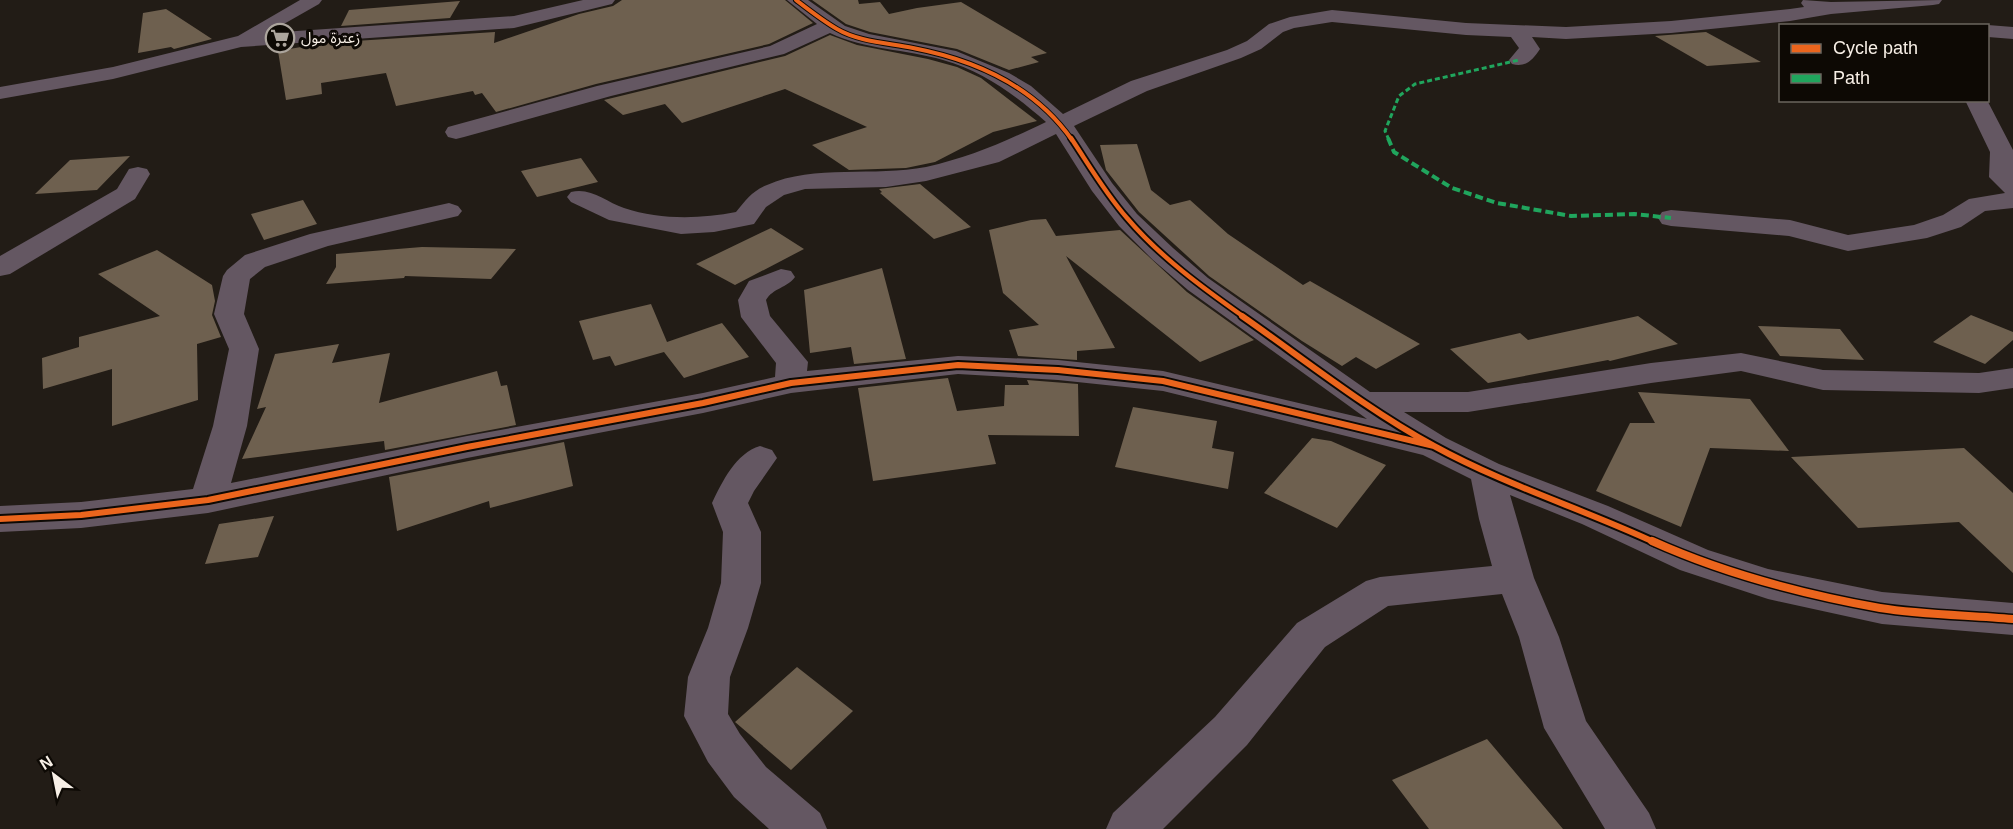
<svg xmlns="http://www.w3.org/2000/svg" width="2013" height="829" font-family="Helvetica,'Noto Sans Arabic',sans-serif">
<rect width="100%" height="100%" fill="#221c16"/>
<!-- building -->
<path fill="#6e604f" d="M622 0H785L813 23 769 44 596 84 496 112 482 93 475 95 473 91 396 106 386 73 321 83 322 94 286 100 278 51 324 43 495 32 494 43 579 14 613 6Z
M812 0H858L859 4 880 2 889 14 917 8 961 2 1047 53 1031 57 1039 62 1009 70 957 49 870 32 846 24Z
M460 1 450 18 341 26 349 10Z
M166 9 212 39 174 49 171 47 138 53 143 13Z
M1706 32 1761 62 1707 66 1655 36Z
M830 35 857 45 928 59 957 67 981 78 1037 121 993 132 935 162 906 168 849 170 812 145 867 127 785 89 682 123 665 104 623 115 604 100 785 56Z
M1137 144 1151 190 1170 205 1190 200 1228 234 1303 285 1310 281 1420 344 1376 369 1356 357 1342 366 1302 341 1209 276 1139 212 1106 170 1100 145Z
M130 156 97 190 35 194 70 160Z
M581 158 598 182 537 197 521 171Z
M920 184 971 227 934 239 880 193 882 192 879 189Z
M303 200 317 224 264 240 251 214Z
M1046 219 1056 236 1120 230 1187 292 1254 340 1200 362 1066 256 1115 348 1077 351V360L1018 356 1009 330 1039 325 1003 293 989 230 1031 220Z
M771 228 804 249 735 285 696 264Z
M422 247 516 249 491 279 405 276 404 278 326 284 336 267V254Z
M157 250 212 285 215 301 212 315 221 337 197 344 198 400 112 426V369L43 389 42 358 79 347V337L160 316 98 274Z
M882 268 906 359 854 364 851 347 810 353 804 290Z
M651 304 667 342 722 323 749 357 684 378 664 352 615 366 610 356 593 360 579 321Z
M1971 315 2013 332V340L1985 364 1933 342Z
M1638 316 1678 344 1610 361 1608 360 1488 383 1450 349 1520 333 1528 340Z
M1758 326 1840 329 1864 360 1780 356Z
M339 344 332 363 390 353 379 403 497 371 501 386 507 385 516 425 385 450 384 441 242 459 266 407 257 409 275 354Z
M948 378 957 411 1004 406 1005 385H1029L1027 380 1078 384 1079 436 988 435 996 464 873 481 858 388Z
M1638 392 1750 399 1789 451 1710 448 1681 527 1596 491 1630 423H1655Z
M1133 407 1217 421 1212 448 1234 452 1228 489 1115 467Z
M1312 438 1331 441 1386 465 1337 528 1264 493Z
M564 442 573 486 490 508 489 501 397 531 389 477Z
M1964 448 2013 493V573L1959 522 1858 528 1791 457Z
M274 516 258 557 205 564 219 524Z
M797 667 853 711 791 770 735 722Z
M1487 739 1563 829H1429L1392 780Z"/>
<g fill="none" stroke-linecap="round" stroke-linejoin="round">
<!-- minor -->
<path fill="#645762" fill-rule="evenodd" d="M300 0H322L319 4 268 33 514 16 583 0H615L612 4 514 28 241 47 113 79 0 99V87L113 67 238 36Z
M787 0H808L845 26 869 34 956 51 1009 73 1031 86 1063 114 1131 81 1227 50 1247 41 1269 24 1290 17 1332 10 1466 23 1566 27 1671 21 1790 9 1804 7 1801 3 1803 0 1831 2 1942 0 1939 4 1933 5 1831 14 1790 21 1671 33 1566 39 1532 37 1540 49C1533 60 1525 68 1512 64L1509 60 1519 48 1511 37 1466 35 1332 22 1294 28 1283 32 1261 49 1241 58 1147 91 1074 126 1112 183 1137 214 1173 248 1208 278 1370 392H1468L1651 363 1741 353 1823 370 1979 373 2013 368V388L1979 393 1823 390 1741 371 1651 383 1468 412H1404L1446 438 1499 464 1608 506 1708 550 1768 569 1882 592 2013 603V635L1882 624 1768 599 1680 570 1582 524 1510 495 1534 578 1559 637 1586 721 1649 813 1656 829H1605L1544 728 1519 637 1502 594 1388 606 1325 647 1247 745 1163 829H1106L1113 813 1215 717 1297 623 1366 581 1380 577 1492 566 1479 519 1471 479 1423 455 1163 391 1058 380 958 374 791 393 703 413 467 458 208 513 81 528 0 532V506L81 502 193 489 213 426 229 349 214 314 223 276 227 270 245 255 310 234 449 203 458 206 462 211 458 216 328 246 265 267 250 279 244 314 259 349 247 426 231 483 467 436 703 393 775 377 776 363 741 317 738 300 749 281 781 269 791 271 795 277C787 288 773 288 766 300L770 316 808 362 807 371 958 356 1058 360 1163 371 1367 419 1188 290 1153 260 1119 226 1092 191 1056 134 999 162 926 181 886 187 805 189 784 195 766 207 754 224 714 232 681 234 609 220 571 202 567 197 571 192C591 187 606 202 624 208 660 220 700 219 736 212 745 201 753 190 767 185 814 164 875 177 926 167 971 157 1004 142 1046 122 1015 95 983 71 943 60 906 49 865 50 830 33L784 54 611 96 464 137 456 139 448 137 445 132 448 127 597 86 770 46 817 24Z
M1988 25 2013 27V39L1988 37Z
M1965 100H1987L2013 150V208L1985 211 1961 227 1927 238 1848 251 1789 236 1671 226 1662 224 1658 218 1662 212 1671 210 1790 220 1848 235 1914 225 1943 215 1969 199 2005 193 1989 177 1990 152Z
M138 167 147 169 150 174 135 199 10 274 0 276V256L117 189 129 169Z
M760 446 772 450 777 458 754 491 748 503 761 532V583L748 628 730 677 728 714 740 734 766 767 820 813 827 829H769L734 797 708 762 684 716 688 677 708 628 721 583 723 532 712 503C722 482 736 453 760 446Z"/>
<!-- quiet-far1 -->
<path stroke="#20a55d" stroke-width="3" stroke-dasharray="5 3" stroke-linecap="butt" d="M1389 140 1385 131 1399 96 1415 84 1519 60"/>
<!-- quiet -->
<path stroke="#20a55d" stroke-width="4" stroke-dasharray="8 4" stroke-linecap="butt" d="M1388 138 1394 152 1452 188 1497 203 1571 216 1634 214 1671 218"/>
<!-- cycleway-far3 casing -->
<g stroke="#0d0904" stroke-width="6">
<path id="cycleway-far3" d="M796 0C809 10 823 21 837 29 859 42 889 43 913 48 975 60 1035 87 1072 140"/>
</g>
<!-- cycleway-far2 casing -->
<g stroke="#0d0904" stroke-width="8">
<path id="cycleway-far2" d="M1071 138C1089 165 1105 193 1127 218 1160 257 1203 288 1244 317"/>
</g>
<!-- cycleway-far1 casing -->
<g stroke="#0d0904" stroke-width="10">
<path id="cycleway-far1" d="M1242 316C1305 360 1366 409 1434 446 1505 485 1583 509 1656 543
M0 519 81 515 208 500 467 447 703 403 791 383 958 365 1058 370 1163 381 1434 446"/>
</g>
<!-- cycleway casing -->
<g stroke="#0d0904" stroke-width="11">
<path id="cycleway" d="M1652 541C1725 574 1802 594 1880 608 1924 615 1969 615 2013 619"/>
</g>
<!-- cycleway-far3 -->
<use href="#cycleway-far3" stroke="#eb651d" stroke-width="4"/>
<!-- cycleway-far2 -->
<use href="#cycleway-far2" stroke="#eb651d" stroke-width="4.5"/>
<!-- cycleway-far1 -->
<use href="#cycleway-far1" stroke="#eb651d" stroke-width="6"/>
<!-- cycleway -->
<use href="#cycleway" stroke="#eb651d" stroke-width="8"/>
</g>
<!-- icons -->
<defs>
<g id="supermarket-ring" transform="scale(1.5)"><circle r="9.5" fill="#0d0904" stroke="#aca59d" stroke-width="1.5"/><path d="M-6-5.5h2.5l.6 2H6L4.5 2H-2.5L-4.4-4H-6ZM-1.5 3.2a1.3 1.3 0 1 0 .1 0ZM3 3.2a1.3 1.3 0 1 0 .1 0Z" fill="#aca59d"/></g>
</defs>
<g fill-rule="evenodd">
<use href="#supermarket-ring" x="280" y="38"/>
</g>
<g text-anchor="middle" stroke-width="6" stroke-linejoin="round" paint-order="stroke">
<!-- far-poi labels -->
<g font-size="15" fill="#f7efe6" stroke="#0d0904" text-anchor="start">
<text x="301" y="43">زعترة مول</text>
</g>
</g>
<!-- legend -->
<rect x="1779" y="24" width="210" height="78" fill="#0d0904" stroke="#6b655e" stroke-width="1.5"/>
<rect x="1791" y="44" width="30" height="9" fill="#eb651d" stroke="#6b655e" stroke-width="1.5"/>
<text x="1833" y="54" font-size="18" fill="#f7efe6">Cycle path</text>
<rect x="1791" y="74" width="30" height="9" fill="#20a55d" stroke="#6b655e" stroke-width="1.5"/>
<text x="1833" y="84" font-size="18" fill="#f7efe6">Path</text>
<!-- north arrow -->
<g transform="translate(54 775) rotate(328)" stroke="#0d0904" stroke-width="4.5" paint-order="stroke">
<path d="M0-4.5L10 22L0 15L-10 22Z" fill="#f7efe6"/>
<text y="-9" font-size="16" font-weight="bold" text-anchor="middle" fill="#f7efe6">N</text>
</g>
</svg>
